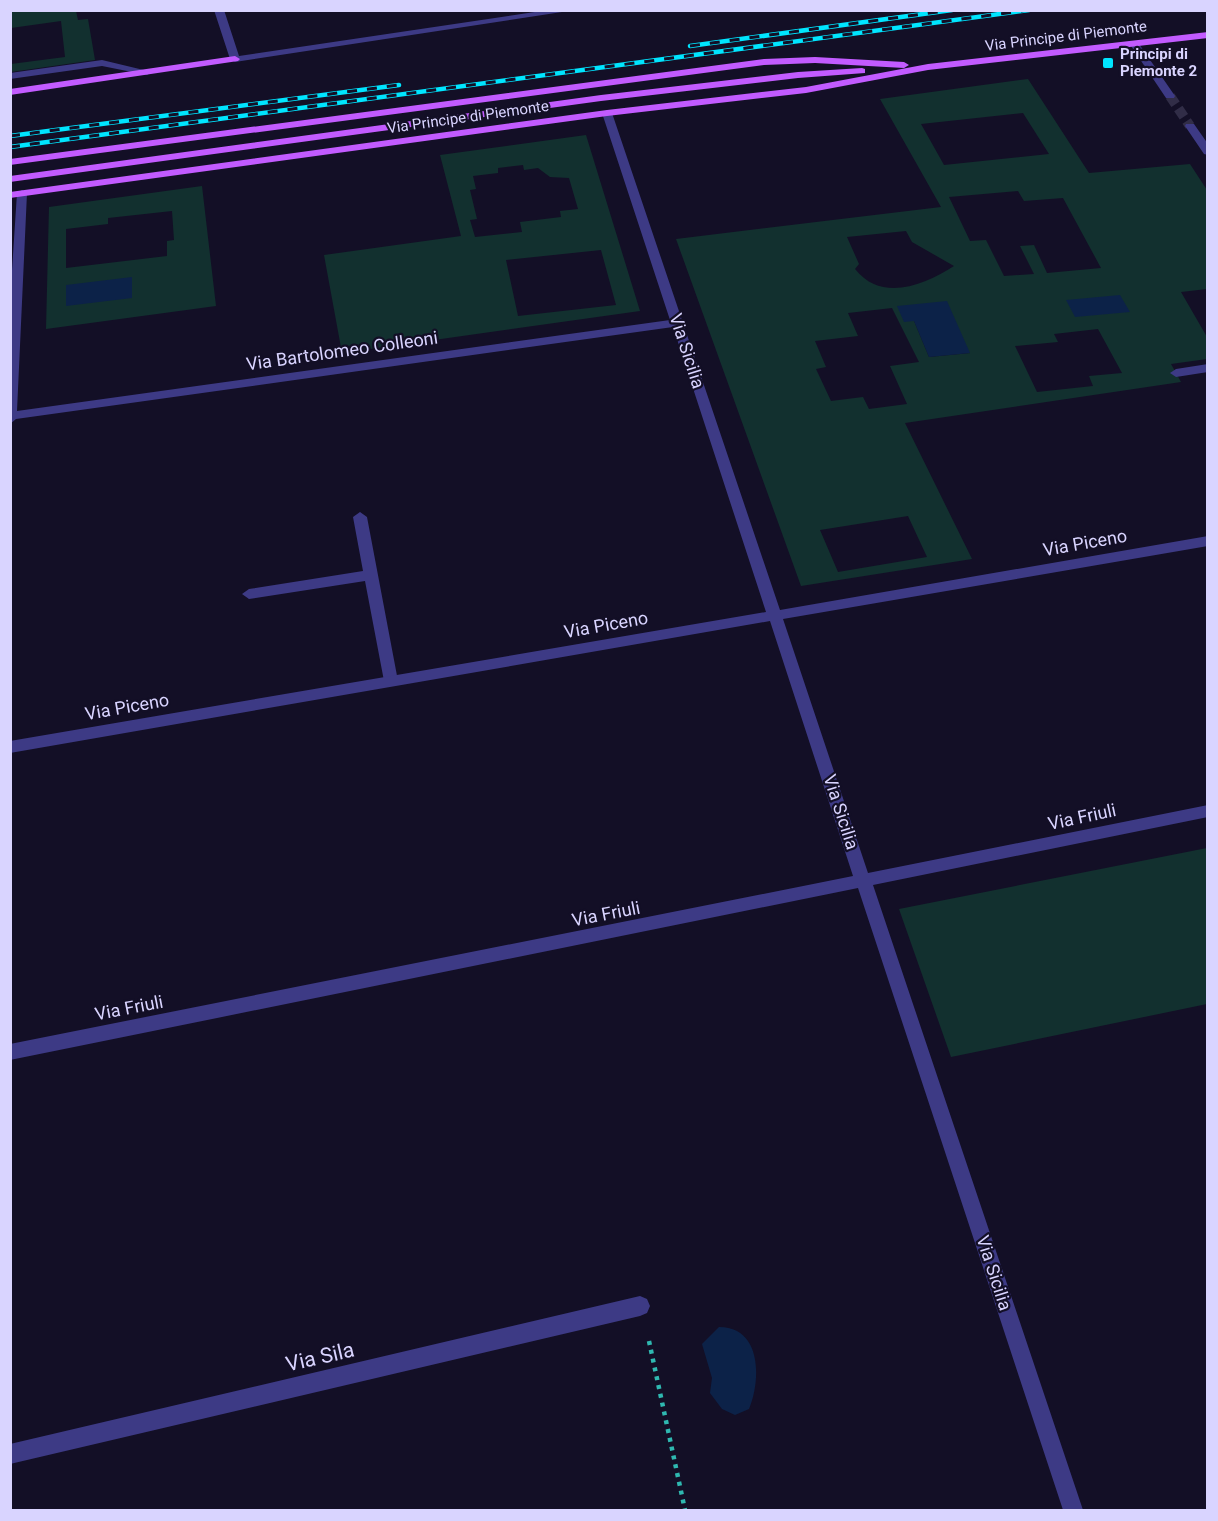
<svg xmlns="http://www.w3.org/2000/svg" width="1218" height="1521" font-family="Roboto,sans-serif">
<rect width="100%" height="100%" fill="#130f26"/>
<!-- green -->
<path fill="#12302f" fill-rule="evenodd" d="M11 10 76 11 78 20 88 19 95 60 11 72V64L65 57 61 21 11 28Z
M1028 79 1089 173 1190 164 1207 190V289L1181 292 1207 337V359L1171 364 1181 382 905 423 972 559 801 586 676 239 941 207 880 99ZM1023 113 1049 154 944 165 921 124ZM1018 191 1024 201 1063 198 1101 268 1047 273 1034 245 1020 246 1034 274 1004 276 986 240 970 241 949 197ZM906 231 912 242 954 266C924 285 882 303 855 269L859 264 847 237ZM892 308 919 362 890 366 907 404 869 409 863 397 831 401 816 369 826 367 815 341 858 336 848 313ZM914 321 970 353 929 357ZM1098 329 1122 373 1089 376 1093 386 1037 392 1015 346 1058 342 1054 334ZM908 516 927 557 838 572 820 530Z
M586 135 640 311 342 353 324 255 461 236 440 155ZM523 165 524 170 538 168 550 177 569 178 578 209 560 211 561 217 520 222 522 232 475 237 470 220 477 219 470 190 476 189 473 176 498 173V168ZM601 250 616 305 518 316 506 260Z
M202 186 216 306 46 329 49 207ZM172 211 174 240 167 241V256L66 268V229L108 224V218Z
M1207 848V1004L951 1057 899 909Z"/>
<!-- water -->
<path fill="#0c2248" d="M132 277V298L66 306V285Z
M1120 295 1130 312 1075 317 1066 300Z
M947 301 970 353 929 357 914 321 904 322 897 306Z
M719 1327C762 1327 761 1380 749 1409L735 1415 722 1409 710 1393 712 1378 702 1344Z"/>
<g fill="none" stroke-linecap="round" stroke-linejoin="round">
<!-- minor-tunnel -->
<path stroke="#312d47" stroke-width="10" stroke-dasharray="10 5" stroke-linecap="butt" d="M1170 96 1190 126"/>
<!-- path -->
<path stroke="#2fb8b0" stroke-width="4.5" stroke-dasharray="4 5" stroke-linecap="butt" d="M649 1341 685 1510"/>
<!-- service -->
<path fill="#3d3a85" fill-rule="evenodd" d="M102 60 152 72 147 75 102 66 10 79V73Z
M1208 364V372L1176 377 1170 373 1176 369Z
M360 512 367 517 398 681 391 686 384 681 365 581 249 599 242 594 249 589 363 571 353 517Z"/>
<!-- minor -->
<path fill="#3d3a85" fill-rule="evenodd" d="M1131 41H1137L1175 96 1174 98H1166L1129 43Z
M607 110 612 113 780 610 1208 536V546L783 619 868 873 1208 805V817L873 885 1083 1510H1063L858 888 10 1060V1044L853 876 770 621 10 753V741L766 612 673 327 16 419 10 424V301L17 193 22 190 27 193 17 411 670 320 602 113Z
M1186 124H1194L1208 144V155L1204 154 1185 126Z
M640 1296 647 1299 650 1306 647 1313 640 1316 10 1464V1444Z"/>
<!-- tertiary -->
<path fill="#3d3a85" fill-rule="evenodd" d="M214 10H224L239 56 548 10H575L235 62 230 59Z"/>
<!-- primary -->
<path fill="#c25bff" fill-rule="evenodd" d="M1208 32V38L928 70 806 93 607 116 10 198V192L607 110 806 87 928 64Z
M235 56 240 59 238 61 10 95V89Z
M815 57 904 62 909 65 904 68 815 63 764 65 10 165V159L764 59Z
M862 68 865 69V73L798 78 601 101 10 182V176L601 95 798 72Z"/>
<!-- rail casing -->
<g stroke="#00e5ff" stroke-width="4.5">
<path id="rail" d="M690 46 952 10
M10 136 399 85
M10 147 1029 10"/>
</g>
<!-- rail -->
<use href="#rail" stroke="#130f26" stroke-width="3" stroke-dasharray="10" stroke-linecap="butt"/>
</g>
<!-- markers -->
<rect fill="#00e5ff" stroke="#130f26" stroke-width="2" x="1102" y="57" width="12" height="12" rx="3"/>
<g text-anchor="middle" stroke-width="4.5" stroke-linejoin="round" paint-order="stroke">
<!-- far-street labels -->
<g font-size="15" fill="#d9d4ff" stroke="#130f26">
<text transform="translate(1066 36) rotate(-7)" y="5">Via Principe di Piemonte</text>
<text transform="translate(468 117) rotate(-8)" y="5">Via Principe di Piemonte</text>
</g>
<!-- far-poi labels -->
<g font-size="15" font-weight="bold" fill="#d9d4ff" stroke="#130f26" text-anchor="start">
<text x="1120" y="59">Principi di<tspan x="1120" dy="17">Piemonte 2</tspan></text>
</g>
<!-- street labels -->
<g font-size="18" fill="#d9d4ff" stroke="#130f26">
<text transform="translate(342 351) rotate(-8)" y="6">Via Bartolomeo Colleoni</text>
<text transform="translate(687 351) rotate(72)" y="6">Via Sicilia</text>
<text transform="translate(1085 543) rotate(-10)" y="6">Via Piceno</text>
<text transform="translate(606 625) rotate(-10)" y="6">Via Piceno</text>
<text transform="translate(127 707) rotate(-10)" y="6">Via Piceno</text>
<text transform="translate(841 812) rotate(72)" y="6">Via Sicilia</text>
<text transform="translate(1082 817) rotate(-12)" y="6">Via Friuli</text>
<text transform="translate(606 914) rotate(-11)" y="6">Via Friuli</text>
<text transform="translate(129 1008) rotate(-11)" y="6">Via Friuli</text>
<text transform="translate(994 1273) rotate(72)" y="6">Via Sicilia</text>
</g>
<!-- near-street labels -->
<g font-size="21" fill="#d9d4ff" stroke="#130f26">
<text transform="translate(320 1357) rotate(-13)" y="7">Via Sila</text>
</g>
</g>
<!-- border -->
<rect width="1218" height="1521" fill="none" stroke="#d9d4ff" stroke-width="24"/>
</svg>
